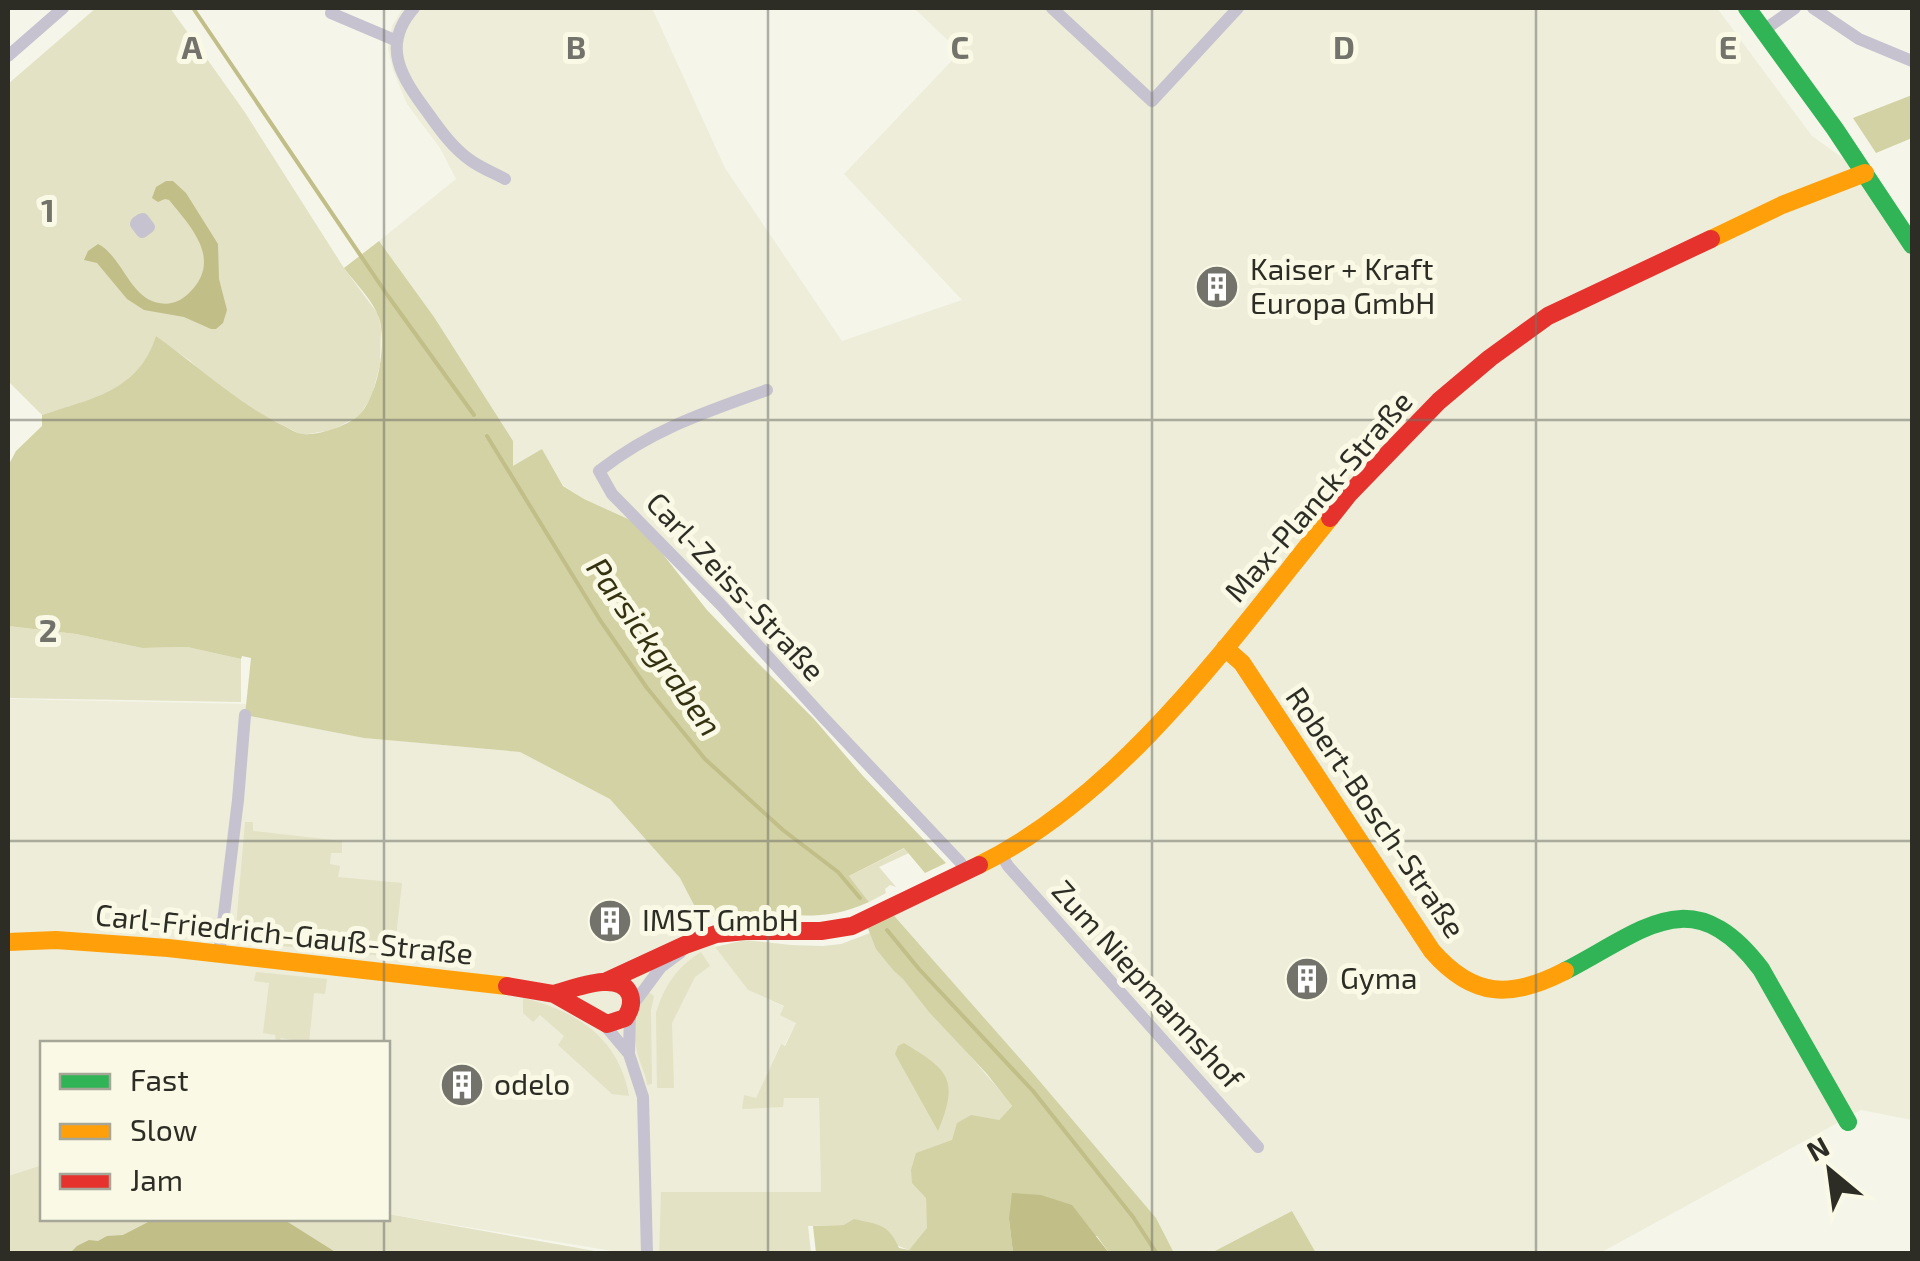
<svg xmlns="http://www.w3.org/2000/svg" width="1920" height="1261" font-family="'Exo 2',sans-serif">
<rect width="100%" height="100%" fill="#f5f5ea"/>
<!-- built -->
<path fill="#ededd9" d="M403 8H652L725 168 842 341 962 300 844 174 960 52 914 8H1717L1812 136 1865 174 1912 245V1120L1861 1110 1600 1253H1316L1292 1211 1211 1253H1174L1156 1218 1031 1071 889 910 965 872 639 524 584 499 563 485 542 449 513 467 434 317 379 241 456 179 440 148 407 104 393 70 388 49 392 26Z
M8 699 246 704V715L364 738 520 752 610 798 680 878 704 920 715 947 748 990 785 1007 796 1023 784 1046 780 1045 756 1099 783 1107V1098L819 1097 821 1192H662L659 1253H625L388 1214V1044H42V1165L8 1176Z"/>
<!-- green -->
<path fill="#e3e2c5" d="M96 8H170L196 44 198 56 207 59 244 111 344 268 378 314 381 329 380 364 372 396 359 416 332 430 302 435 263 415 216 384 189 360 156 337C138 392 91 399 42 415L8 381V84Z
M8 626 76 634 142 648 187 647 241 659V702L8 698Z
M245 822H253V831L342 841V853H331L330 864 340 866 338 877 402 883 395 946 406 948 405 958 239 942 235 939Z
M905 848 909 853 879 867 896 887 890 885 885 889 886 893 869 902 849 876Z
M870 933C878 954 892 965 906 982 940 1025 979 1063 1012 1106L999 1120 952 1140 926 1198 928 1229 909 1250 844 1225 808 1226 811 1253 659 1254 661 1192H821L819 1098H784L783 1107 742 1109 744 1095 756 1098 781 1044 785 1046 796 1023 780 1015 784 1006 748 990 715 947 745 940 791 945 823 946 841 944Z
M701 952 710 966 695 977 672 1023 674 1088H657L656 1013C664 986 677 967 701 952Z
M256 972 327 979 325 994 314 993 309 1043 281 1038 279 1042 276 1041 275 1035 263 1033 269 983 254 981Z
M647 991 654 996 651 1010 652 1084 647 1085C646 1076 643 1070 640 1062 631 1036 634 1014 647 991Z
M523 998C577 1011 619 1038 629 1096L612 1094 558 1045 564 1036 540 1015 533 1022 523 1013Z
M42 1165V1218H388V1214L606 1253H8V1176Z"/>
<!-- forest -->
<path fill="#d3d2a4" d="M1912 95V138L1876 153 1853 118Z
M379 241 434 317 513 441V466L542 449 563 486 584 499 639 524 707 610 754 659 814 719 863 776 946 863 925 873 904 848 849 876 869 902C825 922 799 914 753 914 738 914 722 916 706 917L694 905 680 878 610 799 520 752 364 738 245 715 251 658 242 656 241 659 187 647 142 648 76 634 8 626V466L16 451 42 426V415C92 398 138 392 156 336 198 366 236 402 282 425 289 428 297 434 303 434 318 436 350 425 360 414 378 395 387 343 379 318 373 300 355 283 344 268Z
M889 910 1031 1071 1156 1218 1174 1253H1109L1097 1236 1009 1219 1013 1253H816L813 1226 844 1225 854 1219C879 1225 888 1223 899 1248L909 1250 927 1228 926 1198 912 1183 911 1170 916 1153 952 1140 957 1123 971 1115 999 1120 1012 1106 987 1074 929 1012 903 979 894 971 876 949 865 921Z
M904 1043C948 1070 960 1078 938 1131L895 1054 898 1046Z
M1292 1211 1316 1253H1211Z"/>
<!-- water -->
<path fill="#c1be88" d="M166 181H173L186 193 218 244 219 279 227 310 223 323 216 329H211L184 317 144 310 127 299 97 263 84 260 88 251 98 244C120 255 129 292 152 301 166 306 177 304 188 294 223 261 193 229 169 200L165 199 158 202 152 198 156 187Z
M1012 1193 1041 1195 1072 1205 1109 1253H1013L1009 1219Z
M154 1219H283L337 1253H70L77 1246 89 1240 98 1241 107 1236 123 1235Z"/>
<g fill="none" stroke-linecap="round" stroke-linejoin="round">
<!-- stream -->
<path stroke="#c1be88" stroke-width="4" d="M193 8 388 296 474 415
M487 436 600 620 647 688 705 759 783 830 838 872 860 898
M887 930 919 969 1033 1091 1133 1217 1157 1254"/>
<!-- street -->
<path stroke="#c6c2cf" stroke-width="12" d="M414 8C380 46 402 78 428 113 440 130 453 148 470 160 481 168 494 173 505 179
M1052 8 1152 101 1238 8
M1813 8 1859 39 1912 61
M331 13 397 41
M1764 30 1795 8
M8 56 63 8
M143 219 149 227 142 232 136 224 137 222 142 225 140 220Z
M767 390C705 412 651 430 599 471L612 494 721 605 823 717 960 862 966 872
M1001 854 1008 866 1258 1147
M219 955 238 800 245 715
M632 1006 661 967 680 953
M602 1022 629 1054 643 1097 647 1254
M629 1054 630 1012"/>
<!-- fast -->
<path stroke="#30b455" stroke-width="18" d="M1747 8 1835 129 1912 245
M1565 971C1643 931 1692 878 1761 969L1848 1122"/>
<!-- slow -->
<path stroke="#ff9f0a" stroke-width="18" d="M1711 239 1782 205 1865 173
M1225 648 1242 663 1432 951C1473 998 1511 999 1565 971
M979 865C1122 795 1232 639 1330 518
M8 942 56 940 168 948 507 986"/>
<!-- jam -->
<path stroke="#e5322d" stroke-width="18" d="M1330 518 1349 494 1439 401 1490 358 1548 316 1711 239
M607 981 685 945 716 934 745 931H821L852 926 979 865
M507 986 554 994 607 1024 625 1018C630 1011 633 1004 630 995 621 969 573 989 554 994"/>
</g>
<!-- grid -->
<path fill="none" stroke="#73736b" stroke-width="2.5" stroke-opacity="0.55" d="M384 8V1044M768 8V1254M1152 8V1254M1536 8V1254M8 420H1912M8 841H1912M384 1218V1254"/>
<!-- icons -->
<defs>
<g id="building-disc" transform="scale(2.25)"><circle r="9.5" fill="#73736b" stroke="#f9f9e6"/><path d="M-4-6H4V6H1V3H-1V6H-4ZM-2.5-4.3h1.7v1.8h-1.7ZM.8-4.3h1.7v1.8H.8ZM-2.5-1h1.7V.8h-1.7ZM.8-1h1.7V.8H.8Z" fill="#fff"/></g>
</defs>
<g fill-rule="evenodd">
<use href="#building-disc" x="1217" y="287"/>
<use href="#building-disc" x="610" y="921"/>
<use href="#building-disc" x="1307" y="979"/>
<use href="#building-disc" x="462" y="1085"/>
</g>
<g text-anchor="middle" stroke-width="10" stroke-linejoin="round" paint-order="stroke">
<!-- poi labels -->
<g font-size="30" fill="#2d2d26" stroke="#f9f9e6" text-anchor="start">
<text x="1250" y="280">Kaiser + Kraft<tspan x="1250" dy="34">Europa GmbH</tspan></text>
<text x="642" y="931">IMST GmbH</text>
<text x="1340" y="989">Gyma</text>
<text x="494" y="1095">odelo</text>
</g>
<!-- street labels -->
<g font-size="30" fill="#2d2d26" stroke="#f9f9e6">
<text transform="translate(1319 497) rotate(-49)" y="10">Max-Planck-Straße</text>
<text transform="translate(735 587) rotate(47)" y="10">Carl-Zeiss-Straße</text>
<text transform="translate(1375 813) rotate(56)" y="10">Robert-Bosch-Straße</text>
<text transform="translate(284 935) rotate(6)" y="10">Carl-Friedrich-Gauß-Straße</text>
<text transform="translate(1147 985) rotate(48)" y="10">Zum Niepmannshof</text>
</g>
<!-- water labels -->
<g font-size="32" font-style="italic" fill="#343211" stroke="#f9f9e6">
<text transform="translate(654 647) rotate(55)" y="11">Parsickgraben</text>
</g>
</g>
<g font-size="32" text-anchor="middle" font-weight="bold" fill="#73736b" stroke="#f9f9e6" stroke-width="10" stroke-linejoin="round" paint-order="stroke">
<text x="192" y="59">A</text>
<text x="576" y="59">B</text>
<text x="960" y="59">C</text>
<text x="1344" y="59">D</text>
<text x="1728" y="59">E</text>
<text x="48" y="222">1</text>
<text x="48" y="642">2</text>
</g>
<!-- border -->
<rect width="1920" height="1261" fill="none" stroke="#2d2d26" stroke-width="20"/>
<!-- legend -->
<rect x="40" y="1041" width="350" height="180" fill="#f9f9e6" stroke="#a7a799" stroke-width="2.5"/>
<rect x="60" y="1074" width="50" height="15" fill="#30b455" stroke="#a7a799" stroke-width="2.5"/>
<text x="130" y="1091" font-size="30" fill="#2d2d26">Fast</text>
<rect x="60" y="1124" width="50" height="15" fill="#ff9f0a" stroke="#a7a799" stroke-width="2.5"/>
<text x="130" y="1141" font-size="30" fill="#2d2d26">Slow</text>
<rect x="60" y="1174" width="50" height="15" fill="#e5322d" stroke="#a7a799" stroke-width="2.5"/>
<text x="130" y="1191" font-size="30" fill="#2d2d26">Jam</text>
<!-- north arrow -->
<g transform="translate(1830 1171) rotate(331)" stroke="#f9f9e6" stroke-width="8" paint-order="stroke">
<path d="M0-8L18 38L0 25L-18 38Z" fill="#2d2d26"/>
<text y="-15" font-size="28" font-weight="bold" text-anchor="middle" fill="#2d2d26">N</text>
</g>
</svg>
